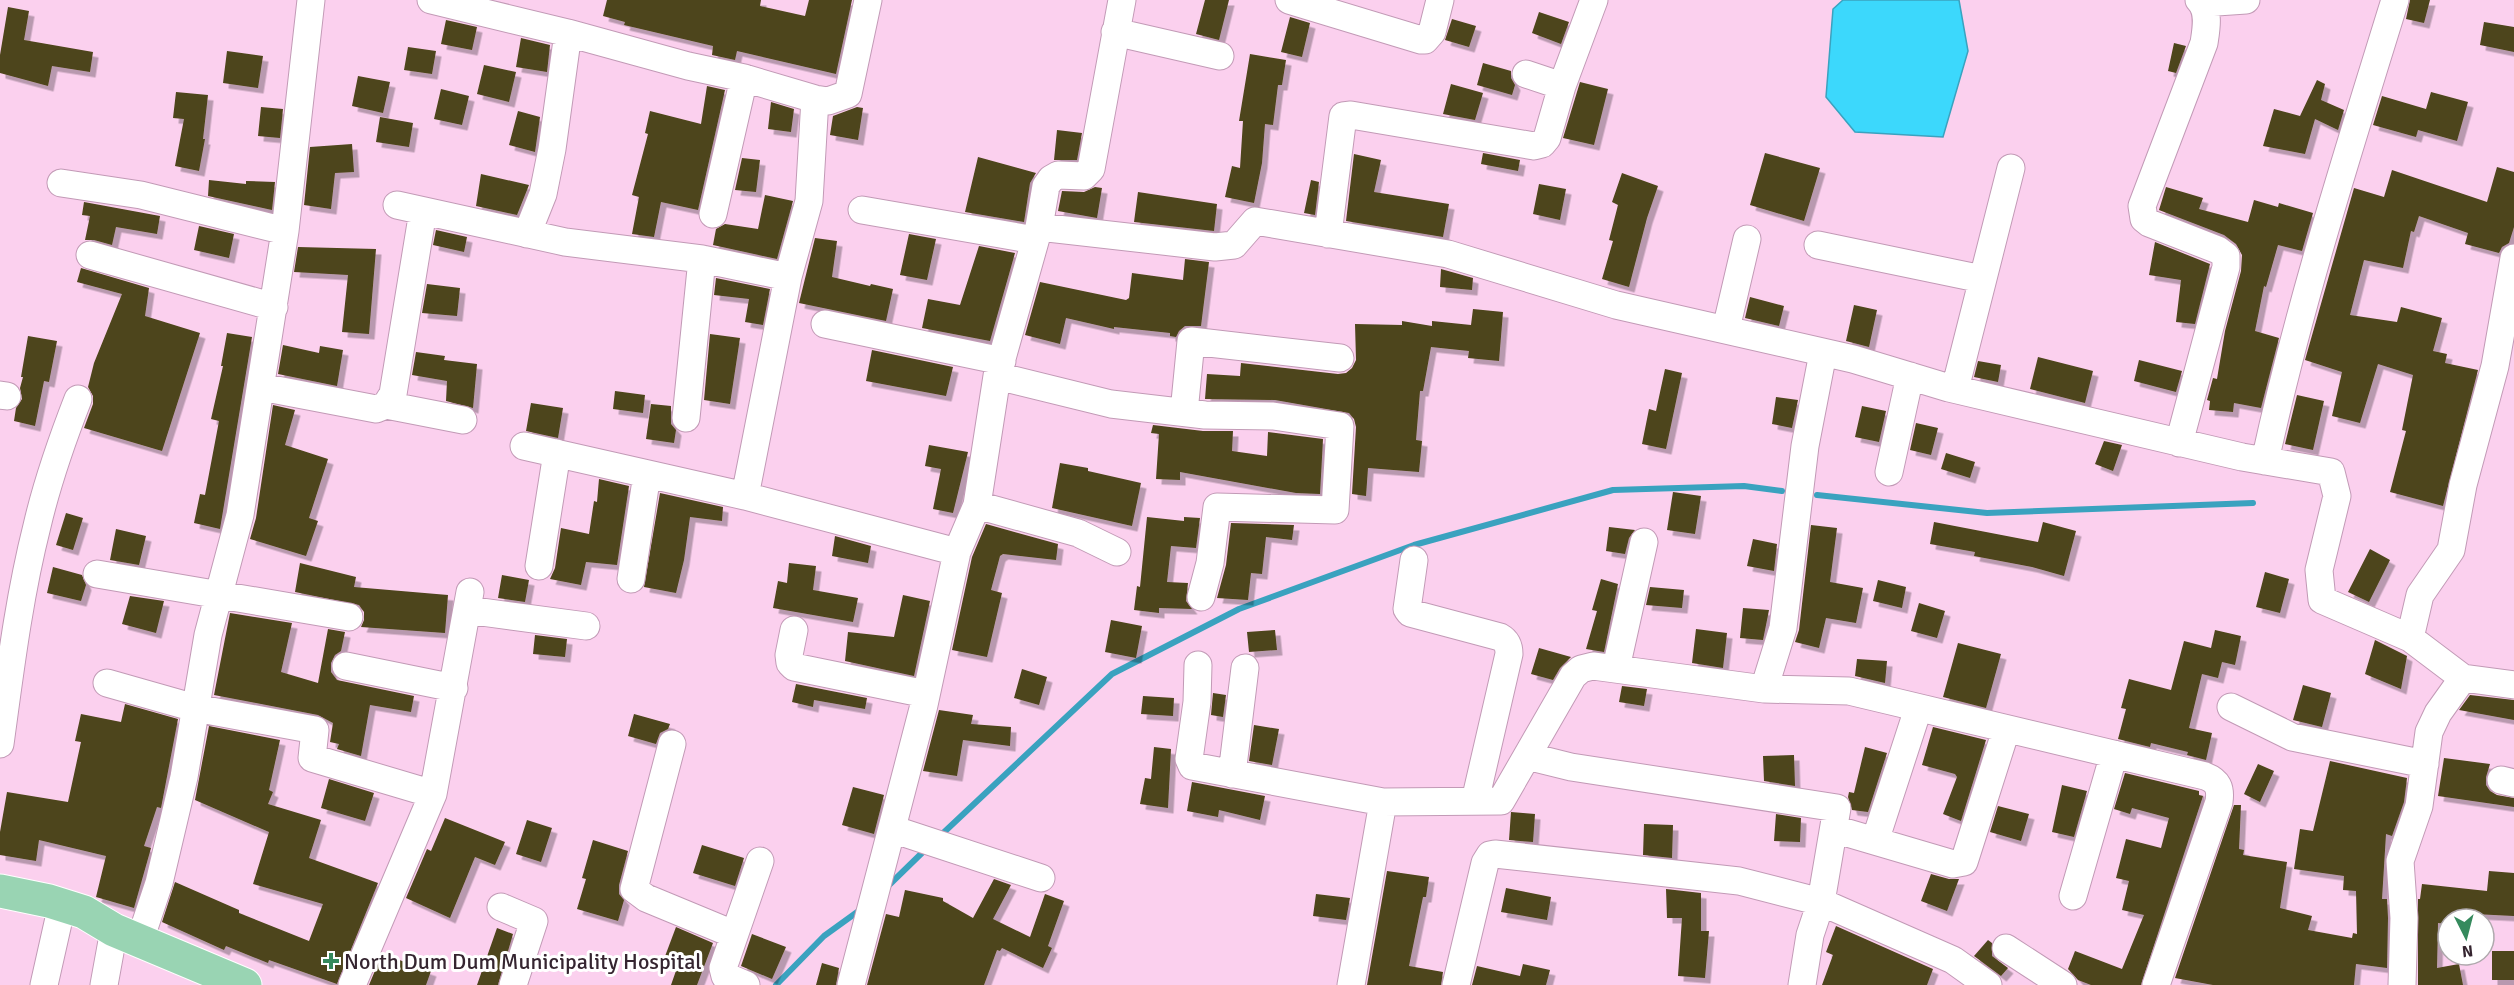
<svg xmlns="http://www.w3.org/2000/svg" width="2514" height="985" font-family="Signika,sans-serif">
<defs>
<filter id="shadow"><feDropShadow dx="5.5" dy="5.5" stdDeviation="0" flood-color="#0004"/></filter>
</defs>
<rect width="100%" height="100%" fill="#fbd0ee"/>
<!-- water -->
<path fill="#3cd8fc" stroke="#3aa2bf" stroke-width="1.5" d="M1843 0H1959L1968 51 1943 137 1855 132 1826 97 1833 9Z"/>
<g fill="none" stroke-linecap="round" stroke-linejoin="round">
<!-- stream -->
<path stroke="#3aa2bf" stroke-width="6" d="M1817 495 1987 513 2253 503
M940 836 1112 674 1239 609 1414 545 1613 490 1744 486 1782 491
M886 888 926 849
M776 985 824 936 860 910"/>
</g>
<!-- building -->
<path fill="#4d441a" filter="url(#shadow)" d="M607 0H761L760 6 805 16 809 0H852L836 74 737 51 735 60 712 55 713 46 624 25 625 22 603 16Z
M1205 0H1229L1219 40 1196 34Z
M2410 0H2430L2424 23 2406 19Z
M8 7 29 11 24 40 93 52 90 72 52 66 48 86 0 73V55Z
M1539 12 1569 22 1561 44 1532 33Z
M1290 17 1310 23 1302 57 1281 52Z
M1452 19 1476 26 1469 47 1445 40Z
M446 20 477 27 472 50 441 44Z
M2484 22 2514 27V52L2480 45Z
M521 38 550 45 547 72 516 67Z
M2174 43 2186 46 2176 73 2168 71Z
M408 47 436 51 432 74 404 70Z
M227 51 263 56 258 88 223 83Z
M1250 54 1286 60 1282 85H1278L1273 125 1265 124 1262 163 1254 203 1225 197 1232 166 1240 168 1243 121H1239Z
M1483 63 1511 71V78L1515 85 1512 95 1477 85Z
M484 65 516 72 509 102 477 94Z
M358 76 390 82 383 113 352 106Z
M2317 80 2325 84 2321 100 2344 110 2338 130 2315 119 2305 154 2263 146 2274 109 2300 116Z
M1580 82 1608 89 1594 145 1563 138Z
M1451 84 1483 93 1475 120 1443 114Z
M707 86 725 90 698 210 661 202 654 237 632 234 639 197 632 195 648 134 645 133 650 111 701 124Z
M441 89 469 96 462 125 434 119Z
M176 92 208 95 203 139H205L199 171 175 166 184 119 173 118Z
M2431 92 2468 102 2457 141 2418 130 2416 137 2373 125 2382 96 2426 109Z
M771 102 794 109 791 132 768 129Z
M261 107 283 109 280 138 258 136Z
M857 107 863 108 858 140 830 135 833 116Z
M518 111 540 117 535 152 509 145Z
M380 117 413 123 409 147 376 142Z
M1057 130 1082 133 1077 160H1054Z
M352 144 354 172 335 173 331 209 304 205 310 147Z
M1483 153 1520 160 1518 171 1481 164Z
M1765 153 1820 168 1804 221 1750 205Z
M1354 154 1381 160 1374 192 1449 204 1443 237 1346 221Z
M978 157 1036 173 1030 183 1024 222 965 212Z
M742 158 760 160 756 192 735 190Z
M2497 167 2514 172V227L2509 243 2502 247 2499 253 2465 244 2468 233 2419 216 2414 232 2411 231 2403 268 2364 260 2350 315 2397 322 2401 307 2442 318 2433 351 2447 354 2445 363 2478 370 2443 506 2390 492 2406 431 2402 430 2413 375 2378 364 2360 423 2332 416 2342 372 2305 360 2354 188 2384 197 2392 170 2487 202Z
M1622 173 1658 186 1647 218 1629 287 1602 279 1613 241 1609 240 1618 205 1612 202Z
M481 174 529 185 517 215 476 206Z
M209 180 246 184V181L275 182 272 210 208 196Z
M1311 180 1319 182 1315 215 1304 213Z
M1539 184 1566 189 1560 220 1533 214Z
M1095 187 1102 188 1097 218 1058 211 1062 191 1084 192Z
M2166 187 2203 198 2199 209 2248 222 2254 200 2278 207 2279 203 2313 213 2302 251 2278 245 2266 287 2264 286 2255 331 2279 338 2261 408 2234 403 2233 412 2209 410 2210 401 2207 400 2213 378 2217 379 2225 331 2241 271 2242 255 2236 244 2224 235 2159 210Z
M1138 192 1217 204 1214 231 1134 222Z
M765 195 793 201 777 259 713 245 716 229 725 224 758 229Z
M84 202 160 216 157 234 116 227 112 245 94 240H85L90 216 82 215Z
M199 226 234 234 229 258 194 250Z
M436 230 467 237 464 252 433 245Z
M909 234 936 239 927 280 900 275Z
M815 238 837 241 832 277 870 286 871 284 893 289 886 321 799 303Z
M2155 242 2210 264 2195 324 2176 322 2181 280 2149 275Z
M979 246 1015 253 990 341 922 328 928 299 960 305Z
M298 247 376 249 369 334 342 332 348 275 294 272Z
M1185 259 1209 262 1201 326H1185L1179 331 1176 337 1170 336V333L1114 327V329L1066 318 1060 344 1025 335 1040 282 1126 300 1129 298 1132 273 1183 280Z
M81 268 149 288 145 316 200 333 162 451 84 428 93 404V396L88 387 94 363 122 294 77 282Z
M1441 269 1473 278 1472 290 1440 287Z
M716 278 770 289 763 325 745 322 749 299 714 295Z
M427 284 460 288 457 316 422 313Z
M1750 297 1784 306 1779 326 1745 318Z
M1854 305 1877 310 1869 347 1846 341Z
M1473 309 1503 312 1499 361 1468 358 1469 351 1431 347 1423 391H1420L1416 440 1422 441 1419 472 1368 468 1366 496 1352 494 1356 427 1354 419 1349 413 1275 400 1205 399 1207 374 1240 376 1241 363 1338 374 1346 373 1352 368 1356 360 1355 324 1402 325V321L1432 326V321L1471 325Z
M227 333 252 337 220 529 194 523 200 494 205 495 219 421 211 419 223 366H221Z
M710 334 740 338 730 404 704 400Z
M28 336 57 341 49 382 44 381 35 426 14 421 16 408 22 399 20 388 23 377H21Z
M283 345 319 353 320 346 343 350 337 386 278 374Z
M872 350 953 367 946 396 866 381Z
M416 352 445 356 444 360 477 364 473 408 446 401 447 381 412 375Z
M2038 357 2093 371 2085 403 2030 389Z
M2139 360 2182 371 2176 392 2134 381Z
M1978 361 2001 365 1998 382 1974 377Z
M1665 369 1682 373 1666 449 1642 444 1649 409 1656 411Z
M615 391 645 395 643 413 613 409Z
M2297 395 2324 401 2313 450 2285 444Z
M1776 397 1798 400 1792 428 1772 424Z
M531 403 563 408 558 438 526 431Z
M651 404 671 406V424L676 430 674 443 646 439Z
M273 405 295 410 285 445 328 459 309 518 318 521 306 556 250 539 256 518Z
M1862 406 1886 411 1879 442 1855 437Z
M1916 423 1938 428 1931 455 1910 450Z
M1153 425 1203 431H1233L1232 451 1267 456 1268 432 1323 439 1320 494 1296 493 1180 472V480L1156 479 1159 434 1151 433Z
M2104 441 2122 445 2113 471 2095 464Z
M929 445 968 452 953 513 933 509 941 469 925 466Z
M1946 453 1975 462 1970 478 1941 469Z
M1060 463 1088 468V471L1141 483 1132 526 1052 508Z
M599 479 629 486 617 565 586 562 581 585 550 579 555 568 561 528 589 534 594 501 597 502Z
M1673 492 1701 496 1695 534 1667 530Z
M660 493 723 507 722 521 690 517 684 560 676 593 644 587Z
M66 513 83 518 73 550 56 545Z
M1147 517 1184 521V517L1200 518 1196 548 1171 546 1167 582 1188 583 1186 601 1192 609 1159 608V613L1134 610 1137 586 1140 587Z
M1934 522 2038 542 2043 522 2076 531 2064 576 2032 567 1974 556 1975 552 1930 544Z
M1231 523 1294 525 1292 540 1266 537 1262 574 1251 573 1248 600 1217 598 1226 565Z
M986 524 1058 544 1056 560 1003 554 1000 556 991 590 1002 593 987 657 952 650 972 557Z
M1811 525 1837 528 1830 582 1863 588 1856 623 1826 618 1819 648 1795 642 1799 630Z
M1609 527 1635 530 1629 538 1625 554 1606 551Z
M116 529 146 536 139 565 110 560Z
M835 536 871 546 868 563 832 556Z
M1753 539 1777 544 1774 571 1747 566Z
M2370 549 2390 560 2369 602 2348 592Z
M300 563 356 577 354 587 448 595 445 633 361 627 364 620V612L359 605 295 592Z
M789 563 816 566 813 590 858 598 853 622 773 608 778 581 787 583Z
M53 567 82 575 86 585 81 601 47 593Z
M2265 572 2289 579 2280 613 2256 607Z
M502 575 529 580 525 602 498 598Z
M1601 579 1618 584 1604 652 1586 649 1597 611 1592 610Z
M1878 580 1906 587 1902 608 1873 601Z
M1650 587 1684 590 1682 608 1646 605Z
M903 595 930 601 914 676 845 661 848 632 894 637Z
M130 596 164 601 156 633 122 624Z
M1919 603 1945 611 1937 638 1911 631Z
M1743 608 1769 610 1763 640 1740 638Z
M230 613 292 623 281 672 318 683 328 629 345 632 341 651 335 655 331 663V672L337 680 414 696 411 712 370 705 361 756 337 749 339 744 330 742 333 723 318 715 214 695Z
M1111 620 1142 626 1136 658 1105 652Z
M1696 629 1727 633 1723 668 1692 663Z
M1275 630 1277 650 1249 652 1247 632Z
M2215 630 2241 636 2235 665 2222 662 2218 678 2202 674 2189 728 2212 733 2206 760 2187 755 2188 752 2151 743 2150 747 2118 739 2126 709 2121 708 2129 679 2171 690 2184 641 2211 648Z
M535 635 567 639 565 657 533 654Z
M2375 640 2407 656 2401 689 2365 674Z
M1958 643 2001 654 1986 708 1943 697Z
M1539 648 1571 657 1560 668 1553 680 1531 674Z
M1857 659 1887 661 1885 683 1855 676Z
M1022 669 1047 677 1039 705 1014 698Z
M796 684 867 698 865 709 814 700 813 707 792 702Z
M2303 685 2331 693 2322 727 2293 720Z
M1622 686 1647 689 1644 706 1619 702Z
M1213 693 1226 695 1223 717 1211 715Z
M2470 695 2514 700V720L2459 710Z
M1143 696 1174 698 1173 716 1141 714Z
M125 704 178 719 161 808 157 807 144 846 151 848 134 908 96 897 106 856 39 840 36 861 0 855V832L7 792 68 802 81 742 75 741 81 714 121 722Z
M939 710 973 715 971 724 1011 727 1010 746 963 740 957 776 923 771Z
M634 714 670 724 668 729 660 733 656 744 628 736Z
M1254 725 1279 729 1272 765 1249 761Z
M209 726 280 740 269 790 273 792 268 804 321 820 309 858 378 883 337 984 269 960 268 963 226 946 224 950 162 922 175 882 239 910V913L309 941 323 904 253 884 269 832 195 800Z
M1933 727 1986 740 1961 821 1943 814 1957 777 1955 774 1922 765Z
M1154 747 1171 749 1168 808 1140 804 1145 778 1151 779Z
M1865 747 1887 753 1868 812 1852 810 1848 797 1849 792 1854 793Z
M1794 755 1795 786 1764 781 1763 756Z
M2444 758 2490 764 2486 777V785L2490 791 2497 795 2514 798V807L2438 796Z
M2330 761 2407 778 2404 802 2392 836 2386 834 2382 899H2387L2388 918 2387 968 2356 964 2354 985H2213L2175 978 2234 805H2241L2239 849 2244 850 2243 855 2287 862 2280 908 2312 916 2308 930 2352 938 2353 933 2357 934 2356 891 2343 890 2344 876 2294 869 2300 829 2313 831Z
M2258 764 2274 771 2260 802 2244 794Z
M2125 773 2199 791V795L2203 796 2141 985H2091L2078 980 2068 969 2075 951 2122 969 2144 915 2122 910 2129 881 2116 878 2126 839 2161 848 2169 818 2132 808 2130 814 2114 809Z
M329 779 374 793 365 821 321 808Z
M1192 782 1265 796 1260 820 1219 810 1218 817 1187 811Z
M2062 785 2087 791 2074 837 2052 832Z
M853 787 884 795 874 834 842 825Z
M1998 806 2029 814 2021 841 1990 832Z
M1511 812 1535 814 1533 842 1509 840Z
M1776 814 1801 818 1800 842 1774 841Z
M445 818 505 842 495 865 475 857 450 918 406 898 427 849 431 851Z
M527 820 552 828 541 862 516 854Z
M1644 824 1673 825 1672 858 1643 855Z
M593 840 628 851 619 885V894L624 900 618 921 577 909 586 879 582 878Z
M702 845 744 858 735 886 693 873Z
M1387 871 1429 877 1426 897H1423L1409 966 1443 972 1441 985H1367Z
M2489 871 2514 873V916L2474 914 2473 919H2448V924L2438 923 2437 968 2459 964 2463 985H2418V899H2420L2422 884 2487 891Z
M1931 874 1949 879H1959L1947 911 1921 901Z
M994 879 1011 885 993 919 1030 937 1045 894 1064 901 1048 946 1052 948 1043 968 1002 948 1000 951 997 950 984 985H867L886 914 899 917 905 890 943 898V901L973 918Z
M1506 888 1551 897 1547 920 1501 912Z
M1666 889 1701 893V931H1709L1705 978 1678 976 1682 918H1667Z
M1316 894 1350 898 1346 920 1313 916Z
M1836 926 1933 969 1927 985H1822L1833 955 1826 952Z
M676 927 713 943 697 985H671L678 965 664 959Z
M497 928 513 934 498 985H477Z
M752 934 786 947 772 979 741 966Z
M1988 940 1992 943V956L2008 968 2001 976 1974 956Z
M2492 951H2514V980H2492Z
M382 954 431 971 426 985H369Z
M822 963 839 968 836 985H816Z
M1523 964 1550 970 1546 985H1472L1477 966 1520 976Z"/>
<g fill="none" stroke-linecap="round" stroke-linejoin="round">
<!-- minor casing -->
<g stroke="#c29ab6" stroke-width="29">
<path id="minor" d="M431 0 568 33 688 66 744 78 815 99 828 101 848 94 868 0
M1289 0 1421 40H1425L1432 32 1440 0
M2202 3 2246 0
M1115 32 1220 56
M1526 74 1562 86
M61 183 141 195 285 231
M397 205 565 242 702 259 788 277 809 201 815 99
M862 210 1035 240
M713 214 744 78
M1039 227 1215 247 1234 245 1255 221 1448 254 1616 305 1853 359 1949 388 2242 457 2331 472 2337 496 2319 570 2322 600 2410 638
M527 234 543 194 552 149 568 33
M1328 234 1343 116 1351 115 1534 146 1542 144 1547 138 1562 86 1594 0
M1818 245 1982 279
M90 255 274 307
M788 277 745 496 957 552
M825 324 1002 361
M1726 329 1747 239
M997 376 1111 404 1205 415 1273 416 1340 426 1335 510 1217 507 1210 563 1201 597
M261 387 376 409 386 405 393 394 423 211
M1955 389 2011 168
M0 395 7 396
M386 405 463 420
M1184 412 1191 341 1340 358
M686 418 702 259
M2179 443 2226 267V256L2218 250 2149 223 2144 219 2142 206 2204 43C2206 30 2210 11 2199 0
M524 446 745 496
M2265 461C2299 305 2348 152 2395 0
M1889 472 1910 376
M977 505 1078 533 1117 552
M1414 560 1407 609 1410 613 1500 637C1507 641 1509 646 1509 654L1475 801
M539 566 557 453
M97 574 349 617
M631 579 647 474
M467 610 586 626
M794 630 789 655 790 663 794 667 926 694
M1198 665 1197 702 1189 759 1192 766 1383 802 1351 985
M346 666 454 688
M1616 668 1644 542
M2463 678 2514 685
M107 683 195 708 315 730 312 758 433 794
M1764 689 1783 628 1805 446 1823 353
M2231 707 2292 737 2425 764
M0 744C10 671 19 597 37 526 47 483 62 440 78 399
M672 744 634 889 646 898 733 934
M1527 756 1571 767 1837 808 1821 902 1810 935 1802 985
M1232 774 1245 668
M2501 780 2514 783
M1383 802 1501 801 1573 676 1581 669 1593 666 1764 689 1849 691 2205 776C2218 781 2221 788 2219 802L2156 985
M892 829 1041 878
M1834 829 1953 864 1964 862 2006 730
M1875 841 1918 709
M2073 896 2114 754
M501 907 534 921 513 985
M140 940 159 883 184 777 208 635 240 515 285 231 311 0
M2006 948 2063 985
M44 985 62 905
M104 985 114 930
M352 985 433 794 470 592
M746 985 725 976 723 968 760 861
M851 985 924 705 957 552 977 505 997 376 1039 227 1046 186 1051 179 1058 175 1084 176 1091 169 1122 0
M1456 985 1485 863 1490 855 1495 854 1739 881 1821 902 1953 960 1988 985
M2402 985 2404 918 2400 861 2419 806 2429 732 2438 713 2463 678 2410 638 2420 595 2451 550 2463 485 2495 366 2514 258"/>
</g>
<!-- major casing -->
<g stroke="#fff" stroke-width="35">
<path id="major" d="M0 891 49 901 84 912 114 930 245 985"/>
</g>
<!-- minor -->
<use href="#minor" stroke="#fff" stroke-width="27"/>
<!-- major -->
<use href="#major" stroke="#99d4b3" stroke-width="33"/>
</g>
<!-- markers -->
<path fill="#358a5d" stroke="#fff" stroke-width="2" d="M328 952h6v6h6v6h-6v6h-6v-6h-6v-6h6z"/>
<g text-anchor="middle" stroke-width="6" stroke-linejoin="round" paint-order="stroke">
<!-- poi labels -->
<g font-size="22" fill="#352530" stroke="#fff" text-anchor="start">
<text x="344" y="969">North Dum Dum Municipality Hospital</text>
</g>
</g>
<!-- north arrow -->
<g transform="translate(2466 937) rotate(174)"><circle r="28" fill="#ffffff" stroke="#aea8ac" stroke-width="1.5"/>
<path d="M0-4.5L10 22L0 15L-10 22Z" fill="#358a5d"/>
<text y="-9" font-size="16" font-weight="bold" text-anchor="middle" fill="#352530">N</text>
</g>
</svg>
